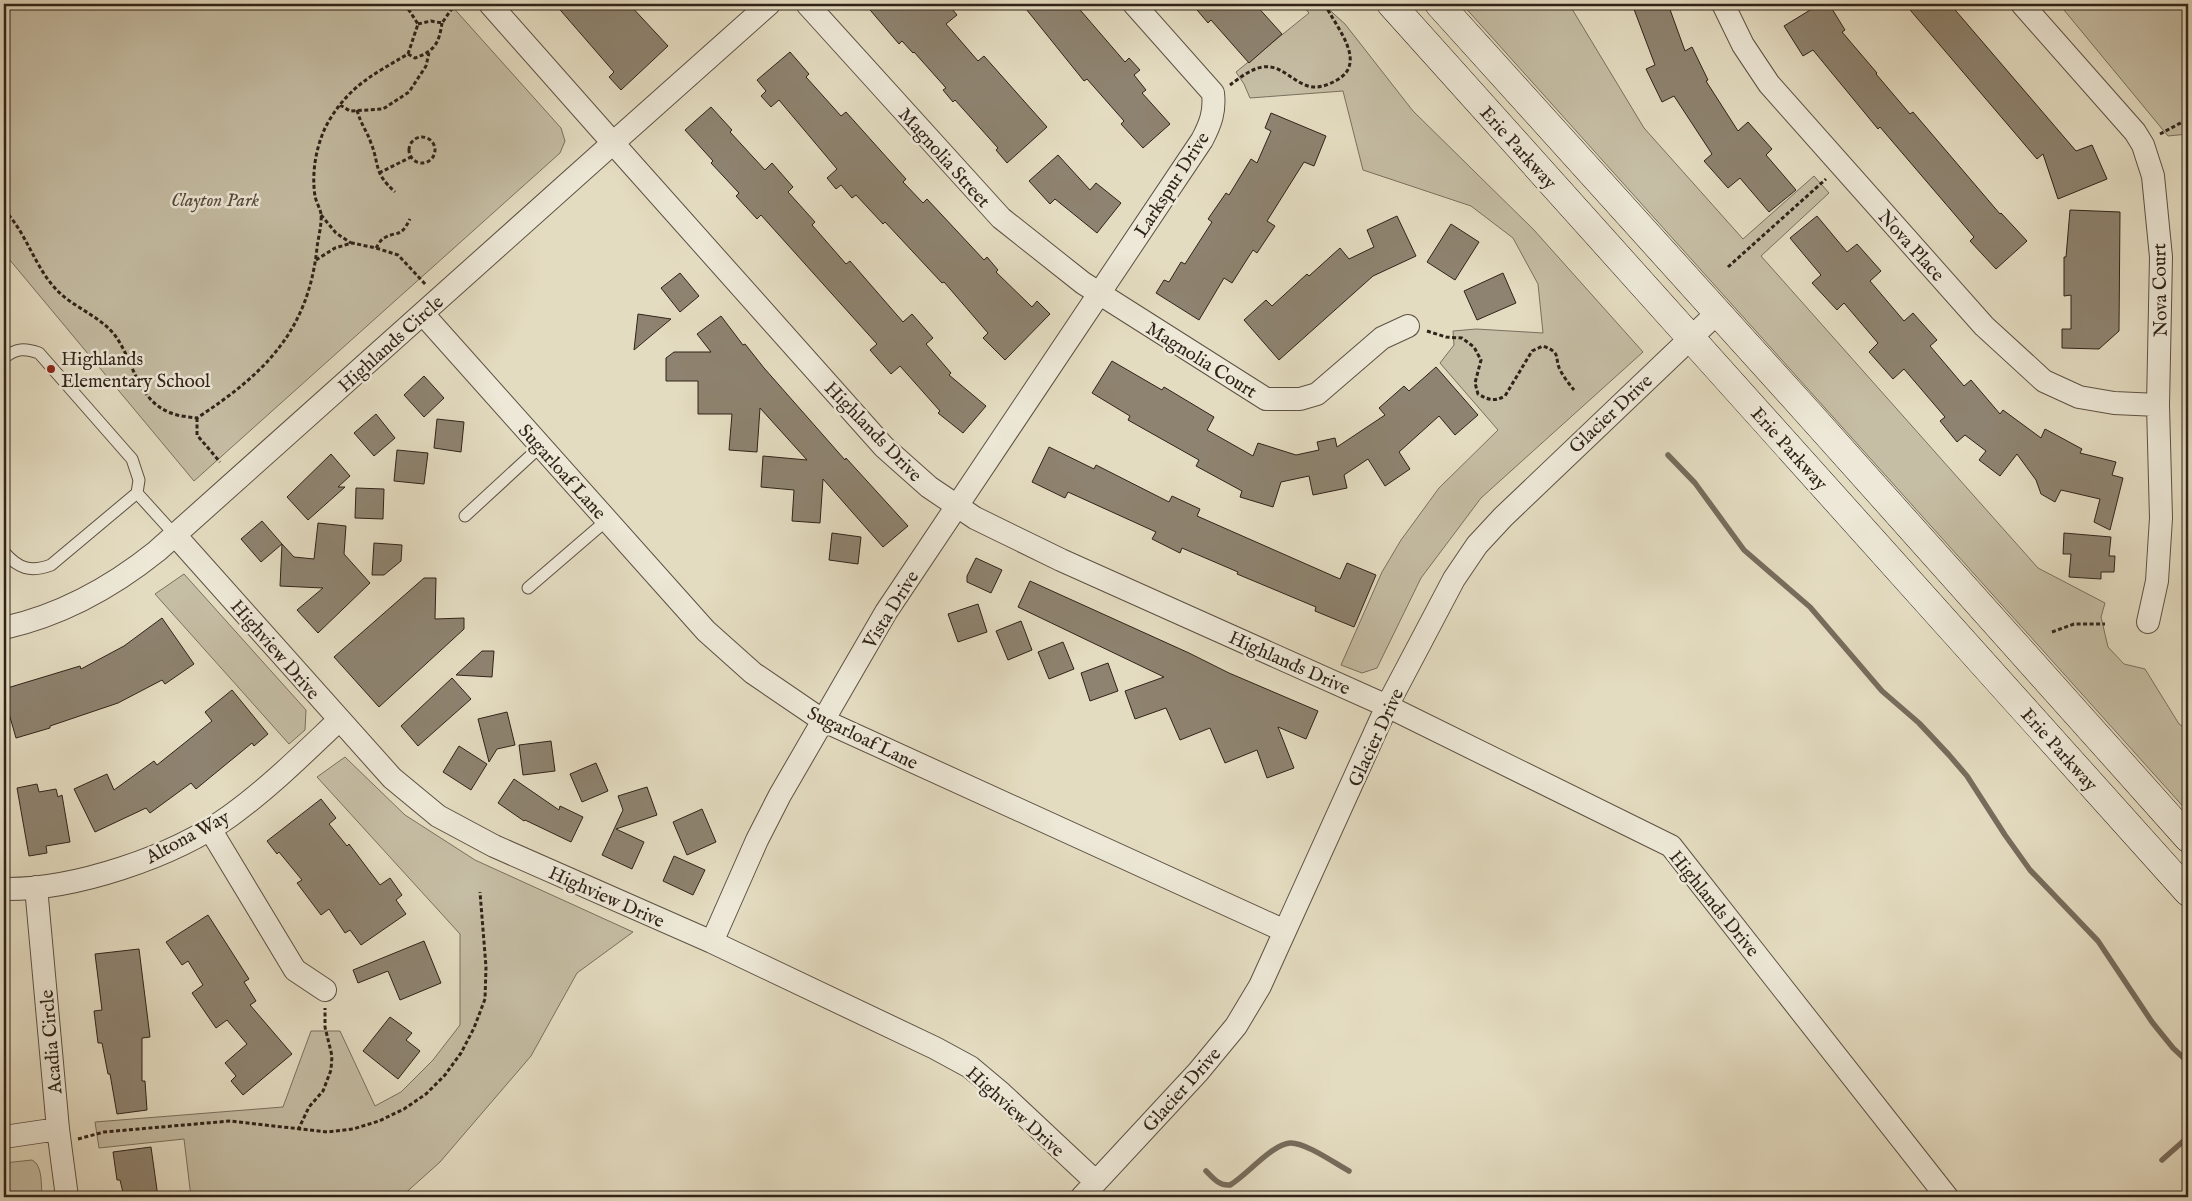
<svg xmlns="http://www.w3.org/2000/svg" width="2192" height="1201" font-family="'IM FELL English',serif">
<rect width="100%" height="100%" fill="#e4dcc1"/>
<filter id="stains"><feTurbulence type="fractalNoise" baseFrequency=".004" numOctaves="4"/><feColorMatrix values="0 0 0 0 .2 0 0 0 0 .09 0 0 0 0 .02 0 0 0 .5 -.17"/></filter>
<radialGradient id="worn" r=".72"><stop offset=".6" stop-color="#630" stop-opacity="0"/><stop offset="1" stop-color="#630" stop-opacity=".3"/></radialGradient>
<!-- green -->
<path fill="#c5bda4" stroke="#7a705e" d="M4 4H450L561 128 565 141 560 153 194 481 4 253Z
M1301 4H1323L1345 24 1413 111 1534 230 1643 352 1481 498 1421 578 1377 668 1362 673 1341 665 1382 572 1401 540 1439 488 1498 430 1440 363 1454 345 1453 331 1476 329 1543 333 1538 284 1513 238 1471 206 1363 170 1343 91 1250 98 1244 84 1236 72 1309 13Z
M1462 4H1569L1644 128 1743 239 1814 176 1829 193 1761 256 2038 568 2105 603 2101 617 2108 647 2124 664 2145 669 2179 724 2188 730V812Z
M2059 4H2188V134L2168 136Z
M184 574 306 710 305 730 289 744 155 594Z
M345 757 405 815 475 860 633 932 577 973 531 1056 440 1162 401 1197H191L184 1139 99 1148 95 1122 283 1107 311 1031H340L375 1106 401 1092 433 1060 460 1025V934L317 777Z
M32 1160C43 1165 41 1186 42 1197H4V1163Z"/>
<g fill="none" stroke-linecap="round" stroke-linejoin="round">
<!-- stream -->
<path stroke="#776c5c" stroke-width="5.5" d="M1668 455 1695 483 1744 550 1810 607 1882 691 1919 723 1949 755 1967 776 2005 835 2030 870 2098 941 2152 1022 2173 1048 2188 1062
M2162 1160 2188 1137
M1206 1171C1213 1178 1219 1186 1230 1185 1246 1176 1272 1144 1290 1143 1305 1142 1336 1164 1349 1171"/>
</g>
<!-- building -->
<path fill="#8e8370" stroke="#302319" d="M555 4H629L668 46 621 90 609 77 614 72Z
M865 4H948L957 15 946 24 978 61 984 56 1047 127 1007 163 996 150 998 148 955 100 953 102 943 90 946 88 914 52 913 53 902 41 899 44Z
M1022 4H1075L1125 62 1129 58 1140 70 1134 75 1146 90 1142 93 1170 124 1143 148 1121 124 1124 121 1087 79 1084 81Z
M1192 4H1255L1282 34 1249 63 1211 20 1208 23Z
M1632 4H1668L1685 51 1692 47 1708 80 1706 81 1738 131 1748 122 1772 149 1766 155 1796 190 1769 212 1740 178 1728 188 1704 161 1712 154 1674 96 1662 102 1646 69 1655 65Z
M1820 4H1829L1845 30 1842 32 1877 73 1876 74 1910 114 1913 112 2000 214 2001 213 2027 241 1996 269 1970 241 1974 237 1880 127 1878 129 1813 50 1803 56 1784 26Z
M1905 4H1950L2076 151 2092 145 2107 179 2058 199 2043 154 2037 159Z
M790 52 809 74 806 77 841 116 846 112 906 179 903 182 923 203 927 199 984 260 987 257 998 270 996 272 1032 307 1037 301 1050 314 1005 360 983 338 988 333 944 282 942 283 885 222 883 224 856 195 852 198 841 185 836 189 827 178 837 169 779 100 771 107 761 96 766 91 757 80Z
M711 107 732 130 730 132 765 170 772 163 793 187 788 192 815 222 812 225 846 264 850 261 903 322 912 314 933 338 926 344 951 373 949 375 986 406 963 433 938 413 940 411 900 366 891 374 870 350 877 344 761 215 757 219 736 196 739 193 711 163 713 161 685 130Z
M1271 113 1326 136 1314 166 1304 162 1267 221 1275 226 1257 253 1253 250 1232 283 1224 278 1199 320 1156 293 1164 280 1169 282 1181 262 1185 264 1212 222 1208 219 1226 193 1229 195 1251 159 1257 163 1271 131 1265 128Z
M1058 155 1090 190 1096 183 1121 203 1097 233 1055 199 1050 204 1029 181Z
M2070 210 2120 212 2119 331 2099 349 2062 348V329H2071V295L2064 296V257H2066Z
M1397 216 1416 256 1373 276 1279 360 1244 320 1266 300 1272 306 1307 274 1309 276 1340 248 1349 259 1374 247 1367 230Z
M1817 216 1847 252 1857 244 1881 271 1870 281 1904 321 1913 313 1937 340 1930 346 1964 386 1971 380 2000 414 2003 410 2041 438 2045 429 2082 449 2080 453 2116 462 2112 475 2123 478 2110 530 2094 522 2100 499 2061 490 2055 502 2041 494 2036 480 2017 454 2000 476 1979 460 1986 451 1965 435 1957 442 1940 421 1945 417 1904 369 1893 379 1869 352 1878 343 1844 303 1837 310 1812 283 1821 275 1790 238Z
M1451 224 1479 242 1455 280 1427 262Z
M680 273 699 296 680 312 661 288Z
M1503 273 1516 303 1477 320 1464 291Z
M638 314 671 319 634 350Z
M721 316 743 345 745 344 764 368 845 460 846 458 908 526 883 547 823 479 820 523 792 521 794 490 761 487 763 456 807 460 760 408 757 452 729 450 732 414H698V381H666V358L674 352H711L697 334Z
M1112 361 1162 390 1164 387 1214 417 1207 430 1253 456 1258 443 1296 455 1319 450 1317 442 1335 438 1337 447 1385 415 1379 408 1404 386 1409 391 1436 367 1478 415 1455 435 1439 416 1399 452 1410 469 1385 486 1368 459 1344 475 1347 488 1313 495 1309 476 1281 482 1273 507 1240 497 1242 491 1196 466 1199 460 1128 420 1130 416 1092 393Z
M424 376 444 398 424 417 404 395Z
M376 414 395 438 374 456 354 433Z
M437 419 464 422 461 452 434 448Z
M1049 447 1094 469 1096 465 1169 502 1172 496 1200 509 1197 516 1340 579 1347 563 1376 575 1354 627 1315 611 1316 607 1237 574 1238 572 1182 548 1180 553 1152 539 1156 532 1068 492 1065 498 1032 482Z
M397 450 428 453 424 484 394 481Z
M331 454 350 476 338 487H345L308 520 287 497Z
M356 488 384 489 383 519 355 518Z
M262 521 282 544 261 562 241 539Z
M318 523 346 526 344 554 370 583 318 633 297 610 323 588 280 586 282 544 294 557 314 559Z
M832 533 861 537 858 564 829 560Z
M2064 533 2111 537 2109 556H2115L2114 572H2101V579L2069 577 2071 554H2063Z
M374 543 402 545 401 561 384 575H372Z
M976 558 1002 570 991 593 967 582V576Z
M424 578H436L435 619 464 618V629L379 707 334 657Z
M1030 581 1189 653 1229 673 1318 711 1306 739 1278 727 1294 768 1267 778 1257 750 1225 763 1210 728 1180 740 1166 708 1135 719 1125 691 1164 677 1018 607Z
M978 604 987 632 958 642 948 614Z
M162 618 194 664 165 684 162 680 118 703 50 726V728L16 738 4 696V689L80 666 81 669 124 646Z
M1021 621 1032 650 1008 660 996 631Z
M1063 642 1074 669 1049 679 1038 652Z
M482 651H494L492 677 456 675Z
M1108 663 1118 691 1090 701 1081 673Z
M452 678 471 699 418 746 401 726Z
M232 690 268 734 254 746 252 743 196 789 191 783 150 813 146 808 95 832 74 789 107 774 114 790 154 761 157 765 212 721 205 712Z
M507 712 515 745 497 749 489 762 478 719Z
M551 741 555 771 523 775 519 745Z
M459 746 487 764 471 790 443 772Z
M596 763 608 791 582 802 570 774Z
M514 779 559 810 560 806 583 817 571 842 525 820 524 821 498 803Z
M37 784 39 792 56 789 58 797 62 795 70 842 46 846 47 853 29 856 17 788Z
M647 787 657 815 616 829 644 842 632 869 602 855 623 810 618 796Z
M321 799 336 818 329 824 347 846 349 844 380 885 390 878 402 895 396 900 406 914 361 945 350 930 345 933 329 909 321 915 297 883 302 880 279 852 277 854 267 841Z
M702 809 716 842 687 855 673 822Z
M674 856 705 870 693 895 663 881Z
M208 915 249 979 244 982 256 1001 250 1005 292 1054 243 1095 231 1081 236 1076 225 1063 247 1044 227 1020 216 1028 192 993 203 985 188 961 182 965 166 942Z
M424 941 441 983 400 1000 388 971 358 983 353 970Z
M139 949 150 1037 142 1038V1081H145L147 1110 117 1114 110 1074H108L102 1043H98L94 1011 102 1010 95 954Z
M390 1017 412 1033 406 1040 420 1051 398 1079 363 1051Z
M151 1147 158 1197H124L120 1180H117L113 1152Z"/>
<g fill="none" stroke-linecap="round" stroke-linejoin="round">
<!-- lane casing -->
<g stroke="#5d5143" stroke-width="13">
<path id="lane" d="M4 358C16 348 25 348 39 353L132 459 139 480 137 493 51 565C30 573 18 568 4 552
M137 493 175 535
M465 516 541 446
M528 588 607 520"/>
</g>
<!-- street casing -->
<g stroke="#5d5143" stroke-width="24">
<path id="street" d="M769 4 613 143 884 447 929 487 975 518 1061 560 1387 706 1671 846 1947 1197
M807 4 1001 218 1083 283 1266 399H1300L1317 394 1382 338 1408 326
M1723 4 1743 45 1769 84 1984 326 2044 381 2079 397 2114 403 2158 405
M2022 4 2135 132 2143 145 2153 176 2161 257 2158 405 2161 518 2157 581 2148 622
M423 314 706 631 753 673 822 720 1285 931
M175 535 392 778 438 816 494 846 712 942 935 1048 970 1067 1001 1093 1096 1182
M4 628C62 615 111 588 157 551L613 143 490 4
M210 829 295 970 325 990
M36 887 58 1129 67 1197
M4 889C74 890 173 857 230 816 269 788 304 753 339 720
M712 942 757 840 780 795 886 612 1202 140C1211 123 1215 111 1213 93L1134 4
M4 1137 58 1129
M1082 1197 1198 1072 1236 1026 1260 986 1387 706 1454 579 1477 545 1503 517 1717 313"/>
</g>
<!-- secondary casing -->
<g stroke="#302319" stroke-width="29">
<path id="secondary" d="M1391 4 2188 892
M1439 4 1811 416 2188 838"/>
</g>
<!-- path -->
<path stroke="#302319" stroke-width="3" stroke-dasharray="4 2.5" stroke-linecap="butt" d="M418 24 431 21 442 23 455 4
M408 54 415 58C435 51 439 43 442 23
M1230 85C1238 79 1252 68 1263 67 1280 64 1292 81 1308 86 1318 89 1328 85 1337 80 1369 62 1334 25 1325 4
M340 105 350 111 383 109 409 92 426 66 429 53
M357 110C361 125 367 131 371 143 380 166 373 172 395 192
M2160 134 2188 119
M409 150a13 13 0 1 1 26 0a13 13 0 1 1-26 0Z
M379 173 411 157
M4 210C26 232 33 263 54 287 70 306 97 314 114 334 134 360 136 400 171 413 178 416 189 417 197 418 264 374 308 332 317 248 318 238 322 225 321 214 320 208 316 202 315 196 311 171 317 140 330 119 351 85 374 74 408 54L418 24 405 4
M321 215 336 233 351 243
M376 248C378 245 381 239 384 238 398 230 400 239 410 219
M316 260 335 248 352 243 376 248 398 255 426 285
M1728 267 1826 179
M1427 331 1446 337 1462 338 1474 347 1481 360 1475 383 1478 394C1489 400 1494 402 1505 396L1532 351 1543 346C1562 353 1554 357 1560 370 1564 377 1569 384 1574 390
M197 418V435L220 462
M2052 632 2074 624H2105
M298 1130 309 1107 323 1091 331 1070 332 1056 325 1027V1008
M78 1139 104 1132 230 1121 327 1132 353 1129 379 1121 404 1109 426 1094 445 1075 461 1053 474 1028 485 999 486 967 480 892"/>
<!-- lane -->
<use href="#lane" stroke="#ede8d7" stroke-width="11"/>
<!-- street -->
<use href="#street" stroke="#ede8d7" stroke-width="22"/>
<!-- secondary -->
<use href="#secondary" stroke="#ede8d7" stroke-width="28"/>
</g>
<!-- markers -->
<circle fill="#8f2418" stroke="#ede8d7" stroke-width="2" cx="51" cy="369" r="5"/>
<g text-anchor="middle" stroke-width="5" stroke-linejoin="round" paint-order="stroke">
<!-- street labels -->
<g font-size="19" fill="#302319" stroke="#ede8d7">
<text transform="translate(1519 147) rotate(48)" y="7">Erie Parkway</text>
<text transform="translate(945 157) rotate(48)" y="7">Magnolia Street</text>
<text transform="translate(1171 184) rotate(-57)" y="7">Larkspur Drive</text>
<text transform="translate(1912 245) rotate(48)" y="7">Nova Place</text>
<text transform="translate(2159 290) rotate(-91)" y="7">Nova Court</text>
<text transform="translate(390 343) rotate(-42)" y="7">Highlands Circle</text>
<text transform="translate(1202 359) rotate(32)" y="7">Magnolia Court</text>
<text transform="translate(1610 413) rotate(-43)" y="7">Glacier Drive</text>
<text transform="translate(874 431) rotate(46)" y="7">Highlands Drive</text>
<text transform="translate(1790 448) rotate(48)" y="7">Erie Parkway</text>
<text transform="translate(563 471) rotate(48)" y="7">Sugarloaf Lane</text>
<text transform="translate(890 609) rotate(-58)" y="7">Vista Drive</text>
<text transform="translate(276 649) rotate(49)" y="7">Highview Drive</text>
<text transform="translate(1290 662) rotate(24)" y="7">Highlands Drive</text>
<text transform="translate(863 737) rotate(26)" y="7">Sugarloaf Lane</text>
<text transform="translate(1375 737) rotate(-65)" y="7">Glacier Drive</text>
<text transform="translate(2060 749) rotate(48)" y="7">Erie Parkway</text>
<text transform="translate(187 836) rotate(-28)" y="7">Altona Way</text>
<text transform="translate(607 896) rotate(24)" y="7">Highview Drive</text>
<text transform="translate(1715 903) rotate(51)" y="7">Highlands Drive</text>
<text transform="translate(50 1042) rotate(-95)" y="7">Acadia Circle</text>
<text transform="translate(1181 1089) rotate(-48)" y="7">Glacier Drive</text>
<text transform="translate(1016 1111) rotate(42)" y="7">Highview Drive</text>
</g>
<!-- park labels -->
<g font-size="19" font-style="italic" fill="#554a3c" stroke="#ede8d7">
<text x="215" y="206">Clayton Park</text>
</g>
<!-- poi labels -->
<g font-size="19" fill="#302319" stroke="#ede8d7" text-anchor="start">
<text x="61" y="365">Highlands<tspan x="61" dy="22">Elementary School</tspan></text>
</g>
</g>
<!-- margin -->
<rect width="2192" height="1201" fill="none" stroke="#e4dcc1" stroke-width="20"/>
<rect x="5" y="5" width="2182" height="1191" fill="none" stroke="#302319" stroke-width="2.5"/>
<rect x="10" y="10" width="2172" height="1181" fill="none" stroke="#302319"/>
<rect width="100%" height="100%" filter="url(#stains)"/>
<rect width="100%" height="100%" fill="url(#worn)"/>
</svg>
